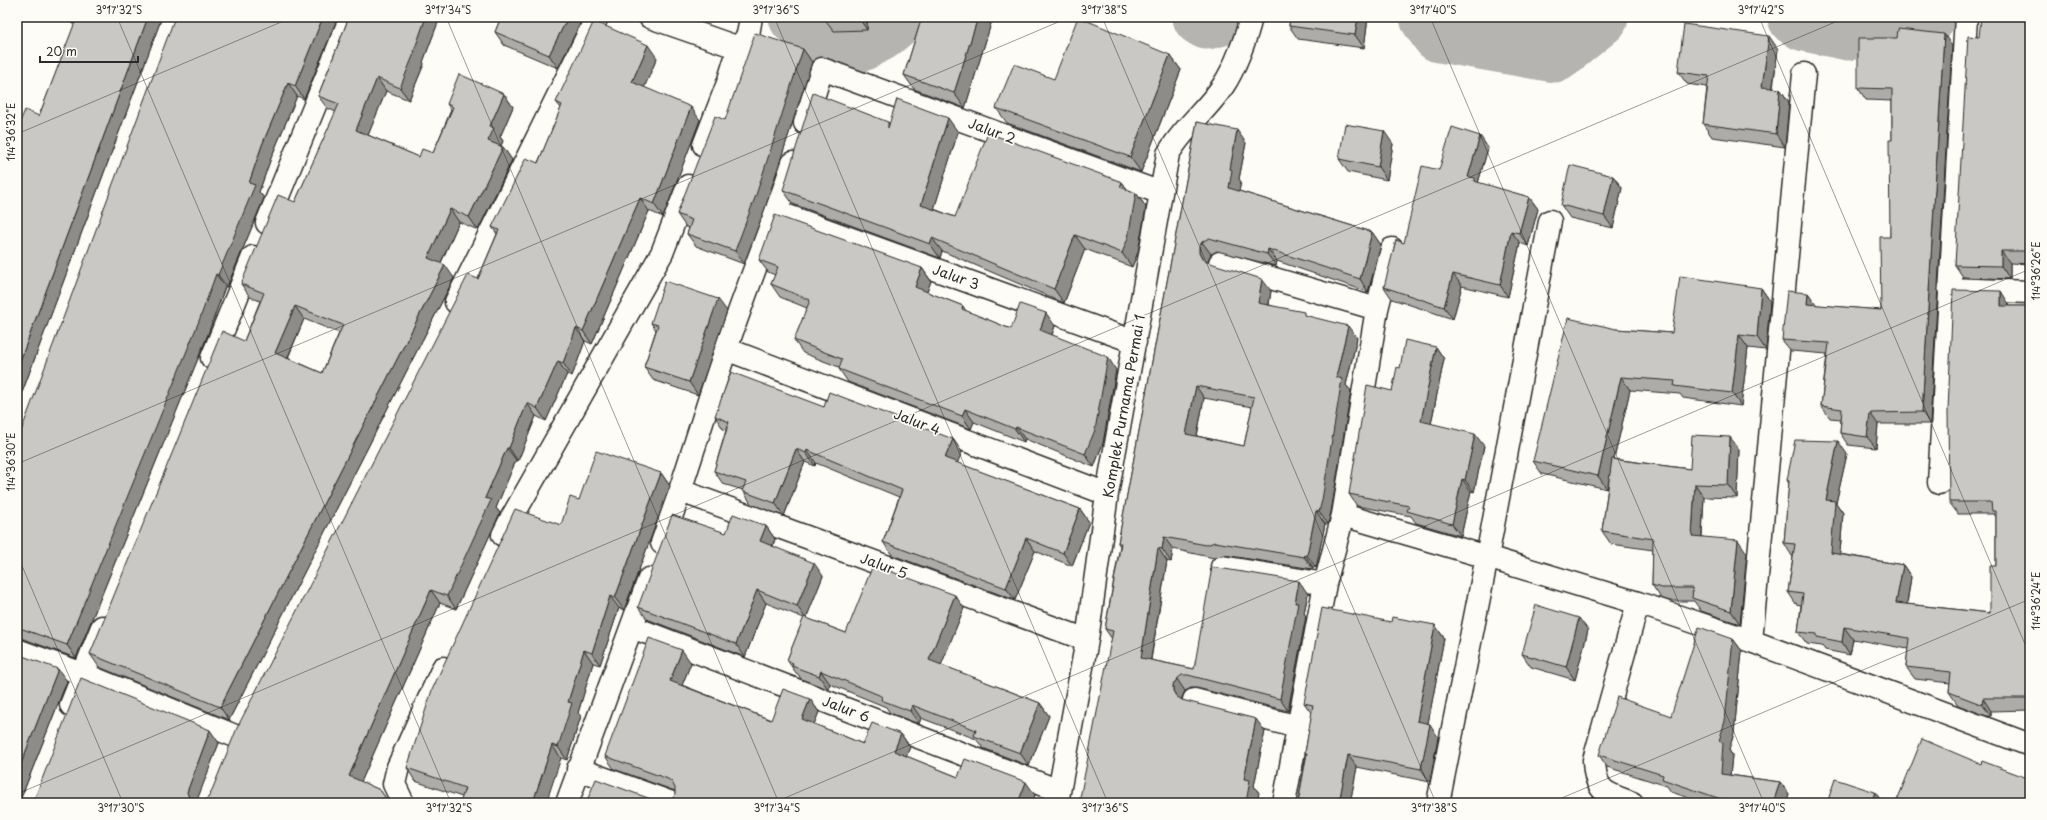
<svg xmlns="http://www.w3.org/2000/svg" width="2047" height="820" font-family="'Playpen Sans',sans-serif">
<rect width="100%" height="100%" fill="#fdfcf7"/>
<filter id="ink" filterUnits="userSpaceOnUse"><feTurbulence type="fractalNoise" baseFrequency=".025" numOctaves="2"/><feDisplacementMap in="SourceGraphic" scale="8" xChannelSelector="R" yChannelSelector="G"/><feConvolveMatrix kernelMatrix="1 2 1 2 8 2 1 2 1" color-interpolation-filters="sRGB"/></filter>
<g filter="url(#ink)">
<g fill="none" stroke-linecap="round" stroke-linejoin="round">
<!-- river -->
<path stroke="#b5b4b1" stroke-width="59" d="M798 17 828 44 858 43 879 32 897 17
M1202 17 1207 20 1219 17
M1429 17 1440 33 1555 53 1599 17
M1797 17 1805 22 1848 31 1926 17"/>
<!-- minor casing -->
<g stroke="#2b2b2b" stroke-width="25">
<path id="minor" d="M650 17 739 48
M805 123 822 69 1161 193
M704 145 728 83 739 48 748 35 751 17
M777 212 1135 342
M267 223 351 17
M1220 263 1377 309
M1949 289 2030 292
M456 302 597 17
M726 349 1107 494
M212 358 253 257
M1939 483 1966 17
M681 491 1087 640
M1343 515 1487 557 1638 603 1594 760C1595 792 1605 793 1632 803
M503 535 511 519 662 253 688 186
M662 543C685 479 704 414 726 349 747 287 772 226 793 163
M1222 567 1325 584
M1638 603 1751 641 2030 745
M632 627 1059 791
M1751 641 1804 74
M17 650 83 674 235 736
M1194 700 1298 727
M71 705 102 627
M578 769 672 803
M403 803 394 784 398 767 443 668
M567 803 649 579
M1057 803 1087 640 1107 494 1168 154C1183 128 1207 110 1223 86 1234 70 1247 36 1251 17
M1284 803 1325 584 1343 515 1377 309 1392 249
M1438 803 1487 557 1550 221"/>
</g>
<!-- minor -->
<use href="#minor" stroke="#fdfcf7" stroke-width="22"/>
</g>
<!-- wall -->
<path fill="#adaca9" stroke="#2b2b2b" fill-rule="evenodd" d="M57 17H162L17 406 39 116 75 24Z
M338 17 304 99 297 96 271 158 259 192 264 198 227 287H225L208 334 76 658 21 638H17V437Z
M349 17H440L423 62 424 64 409 100 386 91 368 135 419 157 433 153 451 110 447 104 504 94 513 107 500 137 503 141 501 146 503 147 512 160 478 230 459 222 441 263 454 278 229 720 99 667 90 654 244 341 260 301 250 297 241 284 295 202 336 112 327 108 318 96ZM304 319 339 333 322 373 288 358Z
M501 17H575L580 24 558 68 504 45 495 32Z
M823 17H894L867 18V30L834 31Z
M922 17H993L965 108 914 89 904 75Z
M1290 17H1368L1364 48 1298 39 1289 26Z
M2030 17V264L2010 263V279L1963 277 1955 265 1979 37Z
M1952 46 1930 424H1878L1876 448 1848 445 1840 433 1841 419 1830 418 1821 406 1827 354 1791 351 1782 340 1808 293 1816 305 1881 310 1890 237 1892 140V101L1866 100 1858 88Z
M1778 49 1773 88 1780 89 1789 102 1785 147 1712 137 1703 124 1707 87 1687 84 1678 72Z
M1170 55 1181 70 1141 172 1007 123 996 108 1054 79Z
M657 58 644 87 700 120 663 217 649 211 592 344 585 341 572 376 567 374 546 421 536 416 518 461 516 460 496 508 500 513 456 609 440 603 361 782 380 790 387 800 395 802V803H17L67 681 21 798V802H26L219 743 196 802 200 803 206 800 210 795 478 279 497 234 492 227 538 163 561 108 556 102Z
M812 62 765 208 744 264 696 246 687 234 689 228 686 227 677 214Z
M888 122 889 124 958 132 934 209 955 217 1122 182 1127 189 1136 193 1146 207 1138 252 1132 267 1085 249 1064 303 942 251 940 258 793 204 783 190Z
M1197 122 1246 143 1239 179 1241 182 1239 191 1372 232 1381 245 1368 292 1277 261 1276 266 1217 251 1211 254 1208 260V263L1271 291 1269 305 1307 316 1357 338 1346 385 1351 391 1331 512 1328 524H1325L1316 568 1313 567V569L1224 555 1214 558 1173 549 1171 562 1167 561 1151 660 1194 669 1308 594 1304 613 1306 616 1288 711 1197 688H1191L1185 691 1182 697V700L1265 731 1254 786 1259 793 1112 639 1105 629 1120 546 1118 543ZM1204 398 1252 407 1244 446 1197 436Z
M1480 136 1488 148 1478 183 1529 197 1538 209 1528 246 1520 243 1508 297 1462 286 1453 319 1392 299 1384 287 1439 170Z
M1393 144 1387 180 1348 172 1339 159Z
M1613 176 1622 188 1613 228 1570 218 1561 205Z
M759 260 922 268 931 281 927 292 963 306 966 311 1011 329 1055 326 1052 335 1116 370 1103 443 1094 467 1025 439 1024 442 974 422 971 429 848 382 839 369V367L803 353 794 340 807 308 780 297 771 284 775 275 768 272Z
M1761 288 1770 301 1766 350 1748 348 1741 406 1683 398 1680 394 1630 390 1614 459 1690 469 1739 449 1737 498 1704 497 1702 537 1747 553 1740 624 1701 611 1694 601H1670L1661 598 1652 585 1653 550 1611 544 1602 531 1609 479 1607 489 1542 474 1533 461 1616 329 1672 333Z
M2009 304V306H2030V710L1991 711V716H1987L1958 705 1949 692 1950 683 1915 679 1906 667 1908 649 1853 639 1850 655 1825 650 1822 646 1807 644 1798 632 1801 605 1796 604 1788 592 1793 556H1792L1784 543 1789 484 1787 480 1847 454 1836 503 1843 513 1840 554 1903 565 1911 577 1907 604 1990 613 1996 566V517L1994 514H1958L1949 502Z
M727 311 698 395 653 380 644 367 656 330 651 323Z
M1436 347 1444 359 1431 424 1484 446 1474 492 1471 491 1461 536 1416 523 1411 516 1357 506 1349 494 1392 391 1400 368Z
M824 407 953 439 962 452 957 463 1080 509 1089 522 1072 566 1035 551 1015 600 892 555 883 542 899 497 816 463 815 466 805 462 784 516 751 504 743 490 723 484 714 471 726 430 723 429 715 416Z
M661 473 670 486 624 610 619 608 600 665 593 663 578 713 581 716 567 760 561 758 462 797 415 781 407 768 561 525 579 500Z
M766 526 775 539 773 546 823 576 806 618 846 633 964 608 941 665 1040 703 1049 716 1029 766 983 748 976 739 921 718 919 724 890 713 886 707 830 684 828 689 801 679 798 674 796 673 787 660 804 618 766 603 745 657 647 619 638 607 726 533Z
M1391 622 1435 625 1444 638 1428 723 1438 737 1430 782 1357 767 1350 803H1298L1306 755 1305 753 1312 714 1304 703Z
M1588 630 1575 680 1531 667 1522 654Z
M1733 639 1742 651 1734 733 1729 750 1732 755 1730 775 1780 782 1789 794 1786 803H1705L1671 792 1667 786 1607 767 1599 755 1671 716Z
M691 663 682 685 771 720 810 699 819 712 814 724 863 744 901 734 910 747 906 756 958 777 1035 795 1032 803H586L666 802 671 800 675 795V791L614 769 605 756Z"/>
<!-- shaded-wall -->
<path fill="#8d8c89" stroke="#2b2b2b" d="M148 17H162L17 406V369Z
M323 17H338L304 99 295 86Z
M426 17H440L423 62 424 64 409 100 400 88Z
M568 17H575L580 24 558 68 549 55Z
M858 17H866L867 18V30Z
M978 17H993L965 108 954 93Z
M1358 17H1368L1364 48 1355 35Z
M1944 34 1952 46 1930 424 1922 412Z
M1769 36 1778 49 1771 99 1762 87Z
M648 45 657 58 641 95 632 82Z
M803 49 812 62 765 208 744 264 735 251Z
M1170 55 1181 70 1141 172 1130 157Z
M377 78 386 91 365 143 356 130Z
M288 83 297 96 271 158 259 192 264 198 227 287 218 275 249 183 262 145Z
M1780 89 1789 102 1785 147 1776 134Z
M504 94 513 107 500 137 503 141 497 154 488 141 490 126Z
M691 107 700 120 663 217 654 204Z
M948 118 958 132 931 219 921 205Z
M1237 130 1246 143 1239 179 1241 182 1237 200 1229 188 1230 169Z
M1384 131 1393 144 1387 180 1378 167Z
M1480 136 1488 148 1478 183 1483 190 1468 177Z
M503 147 512 160 478 230 469 217Z
M1613 176 1622 188 1613 228 1604 216Z
M1122 182 1132 196 1120 187Z
M1136 193 1146 207 1138 252 1132 267 1122 253Z
M1529 197 1538 209 1528 246 1519 233Z
M640 198 649 211 592 344 583 331Z
M450 209 459 222 437 271 428 258Z
M1511 231 1520 243 1508 297 1500 285Z
M1372 232 1381 245 1368 292 1360 279Z
M1075 235 1085 249 1064 303 1054 289Z
M932 238 942 251 940 258 930 244Z
M1202 242 1211 254 1208 260V266L1202 259 1199 253V247Z
M1268 249 1277 261 1276 266 1267 254Z
M2001 251 2010 263V279L2001 266Z
M445 265 454 278 229 720 220 707Z
M922 268 931 281 924 300 915 287Z
M216 274 225 287 208 334 76 658 67 645Z
M1453 274 1462 286 1453 319 1444 307Z
M1262 279 1271 291 1267 315 1258 303Z
M1761 288 1770 301 1766 350 1757 337Z
M2001 291 2009 304V318L2001 306Z
M1808 293 1816 304V316L1807 304Z
M718 299 727 311 698 395 689 382Z
M295 306 304 319 284 366 275 353Z
M1046 313 1055 326 1049 342 1040 330Z
M1348 326 1357 338 1346 385 1351 391 1331 512 1328 524 1319 512 1336 377Z
M576 328 585 341 572 376 563 363Z
M1739 335 1748 348 1741 406 1732 393Z
M1436 347 1444 359 1429 434 1421 421Z
M1108 357 1116 370 1103 443 1094 467 1085 454Z
M558 361 567 374 546 421 537 408Z
M1621 377 1630 390 1607 489 1598 476Z
M1196 386 1204 398 1195 446 1186 434Z
M527 403 536 416 518 461 509 448Z
M965 409 974 422 971 429 962 416Z
M1870 413 1878 424 1876 448 1867 437Z
M1016 427 1025 439 1024 442 1015 429Z
M1475 434 1484 446 1474 492 1465 480Z
M1730 437 1739 449 1737 498 1728 485Z
M953 439 962 452 954 471 945 458Z
M1838 441 1847 454 1836 503 1843 513 1839 565 1831 553 1826 500Z
M507 448 516 460 496 508 500 513 456 609 447 596 485 498Z
M796 449 805 462 784 516 775 503Z
M807 450 816 463 815 466 806 453Z
M661 473 670 486 624 610 615 598Z
M1462 479 1471 491 1461 536 1452 524Z
M1695 484 1704 497 1701 549 1692 536Z
M1080 509 1089 522 1072 566 1063 553Z
M1316 511 1325 524 1316 568 1307 555Z
M766 526 775 539 769 554 760 541Z
M1164 537 1173 549 1171 562 1162 549Z
M1026 538 1035 551 1015 600 1006 588Z
M1738 540 1747 553 1740 624 1731 611Z
M1158 548 1167 561 1149 670 1141 658Z
M1305 555 1313 567V569L1304 557Z
M814 563 823 576 806 619 797 606Z
M1903 565 1911 577 1905 615 1896 603Z
M1299 581 1308 594 1304 613 1306 616 1288 711 1280 699 1295 603Z
M431 590 440 603 358 789 349 776Z
M757 590 766 603 745 657 736 644Z
M955 595 964 608 938 673 929 660Z
M610 596 619 608 600 665 592 653Z
M1579 618 1588 630 1575 680 1566 667Z
M1435 625 1444 638 1426 734 1417 721Z
M1844 627 1853 639 1850 655 1842 642Z
M1733 639 1742 651 1734 733 1729 750 1732 755 1729 787 1721 774 1719 741Z
M584 650 593 663 578 713 581 716 567 760 558 747 568 702Z
M682 650 691 663 679 693 670 681Z
M58 669 67 681 21 798V803L17 802V774Z
M821 671 830 684 828 689 819 676Z
M1177 679 1185 691 1182 697V704L1173 691V685Z
M1983 698 1991 711V716L1982 704Z
M810 699 819 712 811 732 802 719Z
M1040 703 1049 716 1029 766 1020 753Z
M912 705 921 718 919 724 910 711Z
M1256 719 1265 731 1254 786 1259 793 1257 803H1246L1244 779Z
M1430 724 1438 737 1430 782 1421 769Z
M210 730 219 743 196 803 189 798 187 792Z
M901 734 910 747 903 764 894 751Z
M552 745 561 758 546 803H533V802Z
M1348 755 1357 767 1350 803H1339Z
M1026 782 1035 795 1032 803H1018Z
M1780 782 1789 794 1786 803H1773Z
M1875 792 1883 803H1871Z"/>
<!-- building -->
<path fill="#c9c8c4" stroke="#2b2b2b" fill-rule="evenodd" d="M77 17H148L17 369V129L25 110 39 116Z
M175 17H323L295 86 288 83 262 145 249 183 255 185 218 275 216 274 199 321 67 645 17 627V437L20 434Z
M349 17H426L414 51H415L400 88 377 78 356 130 419 157 422 149 433 153 453 107 447 104 459 74 504 94 490 126 494 128 488 141 503 147 469 217 450 209 428 258 445 265 220 707 90 654 222 331 244 341 264 293 241 284 278 195 295 202 339 104 318 96ZM295 306 343 325 322 373 275 353Z
M501 17H568L549 55 495 32Z
M922 17H978L954 93 904 75Z
M1078 17 1170 55 1130 157 996 108 1014 64 1054 79Z
M1290 17H1358L1355 35 1289 26Z
M1981 17H2030V251H2001V266L1955 265 1968 36 1979 37Z
M594 21 648 45 632 82 691 107 654 204 640 198 583 331 576 328 563 363 558 361 537 408 527 403 509 448H507L485 498 491 500 447 596 431 590 349 776 380 790 387 800 395 802V803H17V800L19 802H26L31 800 36 795 81 678 210 730 187 792 189 798 195 802 200 803 206 800 210 795 237 728 468 275 478 279 499 230 492 227 526 158 538 163 562 105 556 102Z
M1684 24 1769 36 1762 87 1780 89 1776 134 1703 124 1709 76 1678 72Z
M1898 29 1944 34 1922 412 1870 413 1867 437 1840 433 1842 409 1821 406 1829 343 1782 340 1787 291 1808 293 1807 304 1881 310 1880 237H1890L1889 140H1892V89L1858 88V38H1897Z
M755 33 803 49 756 195 735 251 687 234 692 220 677 214 715 116 725 120Z
M813 93 888 122V128L897 99 948 118 921 205 955 217 988 133 1122 182 1120 187 1136 193 1128 238 1122 253 1075 235 1054 289 932 238 930 244 783 190Z
M1197 122 1237 130 1230 169 1232 170 1229 188 1372 232 1360 279 1268 249 1267 254 1209 238 1202 242 1199 247V253L1202 259 1207 262 1262 279 1258 303 1304 312V315L1348 326 1336 377 1342 379 1322 500 1319 512 1316 511 1307 555H1305L1304 557 1215 542 1206 545 1164 537 1162 549 1158 548 1141 658 1194 669 1212 567 1299 581 1295 603H1298L1280 699 1188 675H1182L1177 679 1173 685V691L1176 696 1182 700 1256 719 1244 779 1250 780 1246 803H1079L1113 631 1105 629 1121 543H1118ZM1196 386 1254 397 1244 446 1186 434Z
M1345 124 1384 131 1378 167 1339 159Z
M1452 127 1480 136 1468 177 1475 178 1474 181 1529 197 1519 233 1511 231 1500 285 1453 274 1444 307 1384 287 1396 240 1404 243 1422 166 1439 170Z
M1570 165 1613 176 1604 216 1561 205Z
M775 215 922 268 915 287 963 306 962 309 1011 329 1020 304 1046 313 1040 330 1108 357 1095 430 1085 454 1016 427 1015 429 965 409 962 416 839 369 842 359 794 340 810 300 771 284 778 267 759 260Z
M1680 276 1761 288 1757 337 1739 335 1732 393 1674 386 1675 381 1621 377 1598 476 1533 461 1568 318 1616 329 1672 333Z
M665 281 718 299 689 382 644 367 658 325 651 323Z
M1953 290 2001 291V306H2030V698H1983L1982 704 1978 703 1949 692 1951 672 1906 667 1909 638 1844 627 1842 642 1817 637V634L1798 632 1803 594 1788 592 1795 544 1784 543 1789 481 1787 480 1795 440 1838 441 1826 500 1835 501 1831 553 1903 565 1896 603 1990 613V566H1996V511H1992L1991 502H1949L1948 411Z
M1405 340 1436 347 1421 421 1475 434 1465 480 1462 479 1452 524 1407 511 1409 506 1349 494 1367 385 1392 391 1397 367 1400 368Z
M731 372 824 407 829 392 953 439 945 458 1080 509 1063 553 1026 538 1006 588 883 542 902 490 807 450 806 453 796 449 775 503 742 491 746 482 714 471 729 422 715 416Z
M1692 435 1730 437 1728 485 1695 484 1692 536 1738 540 1731 611 1692 598 1693 588H1661L1652 585 1653 539 1602 531 1612 459 1690 469Z
M596 451 661 473 615 598 610 596 592 653 584 650 568 702 572 703 558 747 552 745 533 802 535 803H460L465 788 407 768 432 690 515 509 561 525 570 497 579 500Z
M733 514 766 526 760 541 814 563 797 606 757 590 736 644 638 607 672 515 726 533Z
M873 565 955 595 929 660 1040 703 1020 753 974 736 976 730 912 705 910 711 881 700 882 697 879 695 821 671 819 676 792 666 793 663 787 660 804 617 846 633Z
M1536 605 1579 618 1566 667 1522 654Z
M1322 608 1391 622 1392 617 1435 625 1417 721 1430 724 1421 769 1348 755 1339 803H1298L1307 753H1305L1313 705 1304 703Z
M1699 627 1733 639 1725 721 1719 741 1723 743 1721 774 1780 782 1773 803H1726L1727 801 1662 779 1663 775 1599 755 1617 697 1671 716Z
M649 638 682 650 670 681 771 720 783 689 810 699 802 719 863 744 872 723 901 734 894 751 958 777 965 759 1026 782 1018 803H586L596 779 659 802H666L671 800 675 795V788L672 782 668 779 605 756Z
M17 654 58 669 17 774Z
M1922 739 1981 764 1982 761 2030 779V803H1896Z
M1835 779 1875 792 1871 803H1827Z"/>
</g>
<!-- ticks -->
<path fill="none" stroke="#2b2b2b" stroke-width="1" stroke-opacity="0.45" d="M117 17 451 803M446 17 779 803M774 17 1108 803M1102 17 1436 803M1430 17 1764 803M1759 17 2030 656M17 134 293 17M17 464 1070 17M17 554 123 803M17 794 1847 17M773 803 2030 269M1550 803 2030 599"/>
<g text-anchor="middle" stroke-width="3.5" stroke-linejoin="round" paint-order="stroke">
<!-- street labels -->
<g font-size="14" fill="#2b2b2b" stroke="#fdfcf7">
<text transform="translate(992 131) rotate(20)" y="5">Jalur 2</text>
<text transform="translate(956 277) rotate(20)" y="5">Jalur 3</text>
<text transform="translate(1124 406) rotate(-80)" y="5">Komplek Purnama Permai 1</text>
<text transform="translate(917 422) rotate(21)" y="5">Jalur 4</text>
<text transform="translate(884 566) rotate(20)" y="5">Jalur 5</text>
<text transform="translate(846 709) rotate(21)" y="5">Jalur 6</text>
</g>
</g>
<!-- margin -->
<rect width="2047" height="820" fill="none" stroke="#fdfcf7" stroke-width="44"/>
<!-- scale -->
<path d="M40 56v6h98v-6" fill="none" stroke="#2b2b2b" stroke-width="2"/>
<text x="46" y="56" font-size="12" fill="#2b2b2b" stroke="#fdfcf7" stroke-width="3" paint-order="stroke">20 m</text>
<rect x="22" y="22" width="2003" height="776" fill="none" stroke="#2b2b2b" stroke-width="1.5"/>
<g font-size="10" text-anchor="middle" fill="#2b2b2b">
<text x="119" y="14">3°17'32"S</text>
<text x="448" y="14">3°17'34"S</text>
<text x="776" y="14">3°17'36"S</text>
<text x="1104" y="14">3°17'38"S</text>
<text x="1433" y="14">3°17'40"S</text>
<text x="1761" y="14">3°17'42"S</text>
<text transform="translate(11 132) rotate(-90)" y="4">114°36'32"E</text>
<text transform="translate(2036 271) rotate(-90)" y="4">114°36'26"E</text>
<text transform="translate(11 462) rotate(-90)" y="4">114°36'30"E</text>
<text transform="translate(2036 601) rotate(-90)" y="4">114°36'24"E</text>
<text x="121" y="812">3°17'30"S</text>
<text x="449" y="812">3°17'32"S</text>
<text x="777" y="812">3°17'34"S</text>
<text x="1105" y="812">3°17'36"S</text>
<text x="1434" y="812">3°17'38"S</text>
<text x="1762" y="812">3°17'40"S</text>
</g>
</svg>
